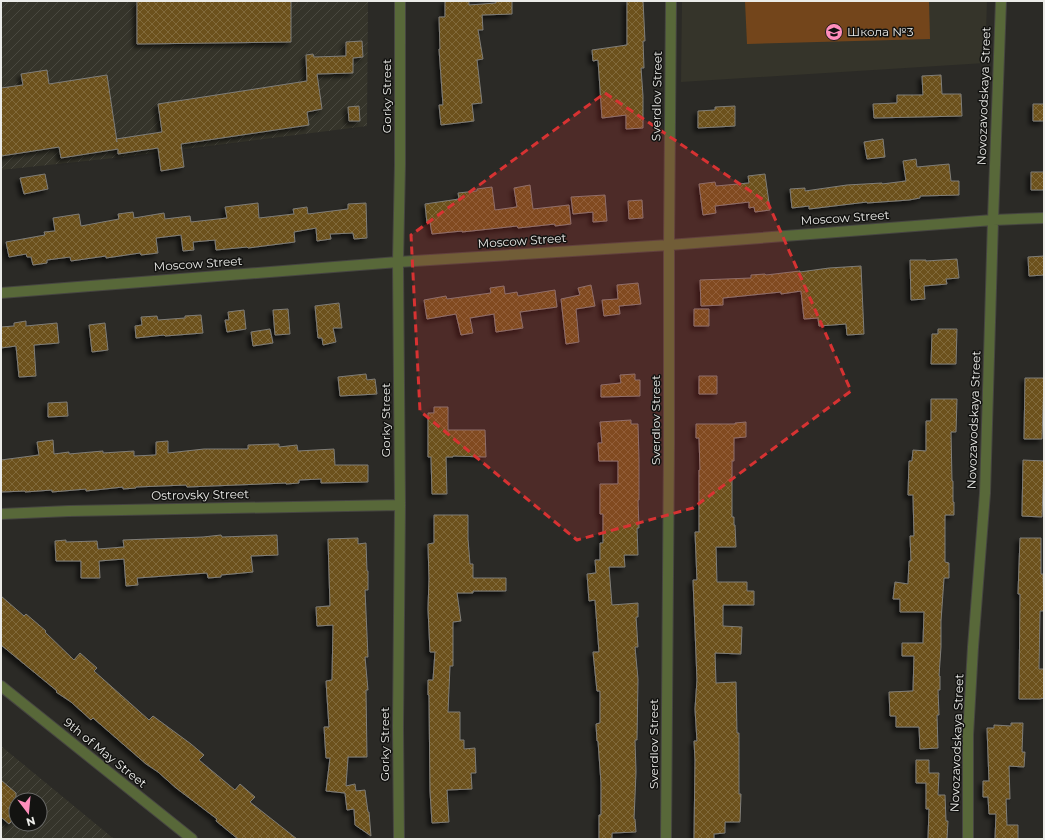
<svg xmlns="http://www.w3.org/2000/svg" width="1045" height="840" font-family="Montserrat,sans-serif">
<defs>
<pattern id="industrial-furrows" width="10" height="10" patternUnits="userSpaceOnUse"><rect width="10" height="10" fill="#35342a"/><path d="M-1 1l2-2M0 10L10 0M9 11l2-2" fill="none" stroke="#49483f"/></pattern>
<pattern id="building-cross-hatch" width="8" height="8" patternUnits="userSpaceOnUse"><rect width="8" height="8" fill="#6c511a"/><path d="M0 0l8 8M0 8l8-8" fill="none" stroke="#816a3b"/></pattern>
<filter id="shadow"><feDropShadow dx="-3.5" dy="3.5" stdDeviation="2" flood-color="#0009"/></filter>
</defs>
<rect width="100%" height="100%" fill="#2b2a26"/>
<!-- built -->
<path fill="#35342a" d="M682 1H987L985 63 681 82Z"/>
<!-- industrial -->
<path fill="url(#industrial-furrows)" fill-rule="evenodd" d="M1 1H368L367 126 123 157 1 170Z
M1 746 114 839H1ZM16 800H40V824H16Z"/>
<!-- park -->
<path fill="#73451b" d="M745 1H929L930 39 747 44Z"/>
<!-- building -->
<path fill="url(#building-cross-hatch)" stroke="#7f7d78" filter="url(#shadow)" d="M137 1H291V42L137 44Z
M445 1H469V5L496 3V1H512V14L482 15 483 30H478L483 59 477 60 482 103 472 104 474 121 441 125 439 105H443L439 49H440L439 17H445Z
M627 1H643L645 41H643L644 68H641L643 96V128L626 129V115L602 118 598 60 593 61 592 50 627 45Z
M362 41 363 57 353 58V73L317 74 322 109 307 112 309 125 181 144 184 167 161 171 158 148 118 154V149L61 158 59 147 1 156V88L23 85 21 74 47 70 49 84 107 75 117 142 116 139 162 132 158 104 307 81 306 55 313 54 314 57 346 56V42Z
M941 75 942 94H961L962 116 874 118 873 104 897 103V95H923L922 76Z
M1033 104H1044V121H1033Z
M359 106 360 121H349L348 107Z
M735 106V126L698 128V111L715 110V107Z
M883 139 885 157 867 159 864 142Z
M916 159 917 167 949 164 951 181H959V195L920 196V198L909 200 867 203V202L809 209V206L792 208 790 189 805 188V191L847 185 882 183V184L906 181 903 161Z
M1031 172H1044V190H1031Z
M45 174 48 189 24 194 20 178Z
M765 174 770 210 755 212 754 207 749 208V202L715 206 716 213 703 215 699 184 715 182 716 186 749 183 748 176Z
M530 185 533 209 569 205 571 224 555 226V224L518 228 517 226 462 232V231L432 234 430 222 427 223 425 204 459 199 458 193 477 191V189L492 187 495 210 517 207 514 188Z
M605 195 607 221 593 222V212L573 214 571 197Z
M642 200 643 218 629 219 628 201Z
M258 203 259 218 294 214 293 209 307 207 308 214 348 209V204L366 203 367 238 354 239 353 233 330 234 331 239 317 241 316 228 294 232 295 242 248 248 247 247 216 250 215 240 193 242 194 250 183 251 181 235 156 238 158 253 141 255 140 253 106 258V256L71 261 70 257 47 260V263L33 265 31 257H27L26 254 9 257 6 242 45 235 44 232 55 231 53 218 79 214 81 226 119 219 118 214 133 212 134 218 164 213 165 219 190 216 191 222 227 218 225 207Z
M1044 256V275L1029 276 1028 257Z
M957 259 959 278 946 279 947 284 924 286 925 299 911 300 910 260H926V261Z
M861 266 864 334 847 335 846 324 819 326 818 318 804 319 801 291 781 294V292L723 298V305L701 306 700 280 751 278V275L765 274 766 275 800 271V272L829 268Z
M638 283 641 304 619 306 620 314 604 316 602 300 618 299 617 285Z
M591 285 595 306 576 309 579 342 566 344 561 299 580 295 578 288Z
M504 286 505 294 517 292 518 296 555 290 557 307 520 312 523 328 496 332 494 314 470 318 473 333 461 335 456 314 427 319 424 300 446 296 447 299 491 293 490 288Z
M339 303 342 328H333L336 342 323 345 322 338H318L315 306Z
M288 309 290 334 275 335 273 310Z
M694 309H709V326H694Z
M244 310 246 329 227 332 225 320H229L228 312Z
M201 315 203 333 165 336 164 335 136 338 135 326 142 325 141 317 157 316 158 320 185 318V316Z
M26 321V326L57 323 59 343 34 345 36 376 19 377 16 346 1 348V327L14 326V323Z
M105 323 108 350 92 352 89 325Z
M270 329 273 343 253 346 251 332Z
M938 329H957L956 364H931L932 334H938Z
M366 374 367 380 375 379 377 394 340 396 338 377Z
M635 374V380H640V396L601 397V385L621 383 620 375Z
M699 376H717V394H699Z
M1025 378H1044L1042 439H1024Z
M931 399H957L956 432H951L952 481H953V502H954V515H945V562L949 563V578H944L941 621V647L939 676H940V690H938L939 715H937L938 748 920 749 919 727H896V716H890L889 692 913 691 914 656H902V643H923L924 612H900V599H893L895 582 908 584 909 561H911L910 536H914L913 495H908L909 461H912L913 450 926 451V421H931Z
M67 402 68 416 48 417V403Z
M434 407H448V430H485L486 457 453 456V457H446L447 494H432L431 457H428V413H434Z
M631 420V424H638L639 459V500H638L639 528H637L638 555H624L625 567H609L612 605 638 603V617H636L638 647H635L638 679 637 740H635L636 772 634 819H635L636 832 612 833V839H599V815H601V783L598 741H597L596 724 600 723V691H597L593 652H599L595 600 589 601 587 574 596 573 595 560H600V543H603V514H600V484H618V461H599L598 443H602L600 422Z
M746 422V437L734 438V461H732V517H734V525H735L736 547H716L717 582H747V591H754V605H723V626L742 627 741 654 715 653 716 683 736 682 737 733H739V794H741L740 822H725V833L714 834V839H694L695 760 694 741H697L695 709 697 680 693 580H697L695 532H699V470H700L699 438H696V424H735V423Z
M53 440 54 454 69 452V454L103 451V453L134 451V456L156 455V442L168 441V453L204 449H248V445L279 444V447L297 445 298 451 334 449 335 465H368V482L321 483V479L299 480V483L286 484V483L187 487 186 485 136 487V488L123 489V487L86 491V489L52 492V490L25 492V491L1 492V460L39 455 37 442Z
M1023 460 1044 461 1042 517 1022 516Z
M434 515H468V539L470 564H473V578H506V591H473V593H457L461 621 453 622V666H450L448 712H460V740H464V749L475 748 476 773H471L472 789 447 790 449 822 432 823 430 791 429 695H428V680H433L435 652H430L428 609 429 579 428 544 434 543Z
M221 535 222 537 277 535 278 555 251 556 253 572 221 575V577L208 578 207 573 137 578 138 585 126 586 124 559 99 561 100 578H81V561H56L55 541 66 540V542L97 541 98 549 124 547 123 540 203 537Z
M358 538V544L366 543 367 571H368V590H365L368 657H365L368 690H366L367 757H348L346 786 355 784 356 791 365 790 368 812H369L371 836 355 825 354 809 347 810 345 793 326 791 330 758H326L324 727H329L326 681 332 680 333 625 317 626 316 607 330 606 328 539Z
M1020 538H1041V574H1043L1044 611H1040L1039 669H1044V698L1040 699H1019L1020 594H1018Z
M1 596 24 616 26 614 46 631 45 632 74 660 80 653 97 668 94 671 149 720 153 716 191 744 204 755 199 760 235 790 240 784 255 797 250 802 297 839H238L216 821 217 819 176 788 158 772 146 764 93 718 91 720 71 702 56 692 57 691 1 645Z
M1011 723H1023L1022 752H1025L1024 767 1009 766 1010 799H1006L1007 825H1018V839H995L996 814H989L988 797H983V781H989L987 728H994V725L1011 726Z
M916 760H929V773H939L938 795H945L946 821H948L947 839H928L929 809H926V783H916Z
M1 780 16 793V817L9 824 1 817Z"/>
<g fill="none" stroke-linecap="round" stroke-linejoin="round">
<!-- minor casing -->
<g stroke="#464541" stroke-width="12">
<path id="minor" d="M1 293 398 262 669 245 993 220 1044 218
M1 514 69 511 400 505
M399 839 398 727 400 505 398 262 400 164V1
M666 839 669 445V245L671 1
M968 839V735L973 647 985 493 993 220 1001 1"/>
</g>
<!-- tertiary casing -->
<g stroke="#464541" stroke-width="12">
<path id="tertiary" d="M1 686 192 839"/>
</g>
<!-- minor -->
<use href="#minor" stroke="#586839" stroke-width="10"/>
<!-- tertiary -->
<use href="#tertiary" stroke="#586839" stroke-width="10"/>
</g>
<!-- marked area -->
<path fill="#d73232" fill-opacity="0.2" stroke="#d73232" stroke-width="3" stroke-dasharray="8 5" stroke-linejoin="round" d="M605 93 768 203 851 391 693 508 577 540 420 411 411 235Z"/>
<!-- icons -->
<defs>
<g id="school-disc" transform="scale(0.9)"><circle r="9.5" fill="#fe8ebc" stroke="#131311"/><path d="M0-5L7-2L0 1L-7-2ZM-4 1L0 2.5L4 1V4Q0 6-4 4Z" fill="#111"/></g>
</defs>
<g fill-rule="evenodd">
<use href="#school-disc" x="834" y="32"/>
</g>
<g text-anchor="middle" stroke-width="3" stroke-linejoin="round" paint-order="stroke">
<!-- poi labels -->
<g font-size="12" fill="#ebebe8" stroke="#131311" text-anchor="start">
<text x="847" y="36">Школа №3</text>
</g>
<!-- street labels -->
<g font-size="12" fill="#ebebe8" stroke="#131311">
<text transform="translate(387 96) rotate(-90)" y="4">Gorky Street</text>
<text transform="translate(657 96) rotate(-89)" y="4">Sverdlov Street</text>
<text transform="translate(984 96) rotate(-88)" y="4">Novozavodskaya Street</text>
<text transform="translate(845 218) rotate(-4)" y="4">Moscow Street</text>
<text transform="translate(522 241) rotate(-4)" y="4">Moscow Street</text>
<text transform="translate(198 264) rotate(-4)" y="4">Moscow Street</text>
<text transform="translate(386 420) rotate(-90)" y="4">Gorky Street</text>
<text transform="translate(656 420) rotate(-90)" y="4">Sverdlov Street</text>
<text transform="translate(974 420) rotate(-88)" y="4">Novozavodskaya Street</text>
<text transform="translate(200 495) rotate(-1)" y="4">Ostrovsky Street</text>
<text transform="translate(957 743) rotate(-88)" y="4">Novozavodskaya Street</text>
<text transform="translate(385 744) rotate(-90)" y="4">Gorky Street</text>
<text transform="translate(654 744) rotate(-90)" y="4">Sverdlov Street</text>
<text transform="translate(105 753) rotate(39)" y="4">9th of May Street</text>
</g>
</g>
<!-- border -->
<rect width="1045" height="840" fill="none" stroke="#ebebe8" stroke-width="4"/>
<!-- north arrow -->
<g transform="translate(28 812) rotate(164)"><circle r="19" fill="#131311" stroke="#696967"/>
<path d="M0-3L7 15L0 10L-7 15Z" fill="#fe8ebc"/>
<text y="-6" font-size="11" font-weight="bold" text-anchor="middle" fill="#ebebe8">N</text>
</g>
</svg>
